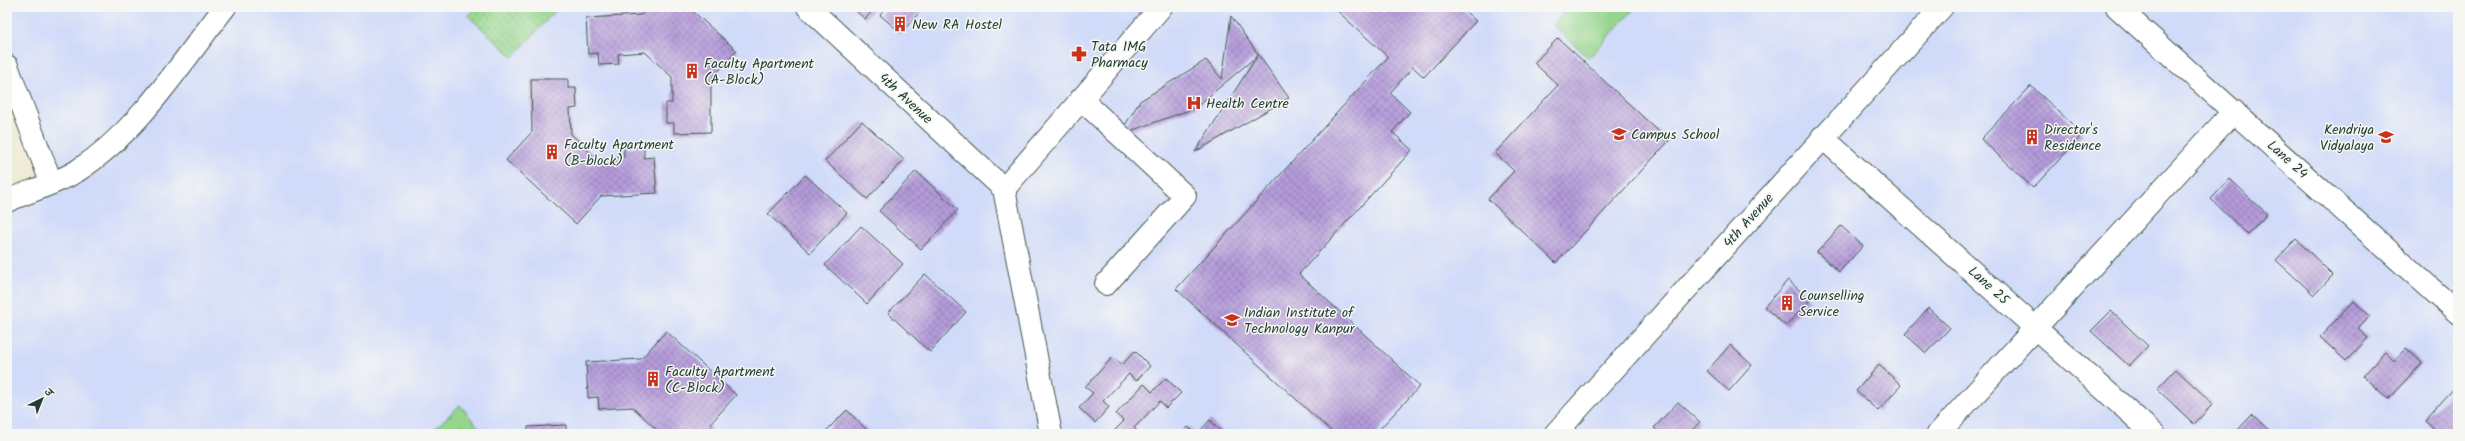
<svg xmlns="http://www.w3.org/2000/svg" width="2465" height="441" font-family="Kalam,'Playpen Sans Deva',sans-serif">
<defs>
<pattern id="grass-tufts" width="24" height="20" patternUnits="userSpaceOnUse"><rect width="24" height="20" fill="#95d58c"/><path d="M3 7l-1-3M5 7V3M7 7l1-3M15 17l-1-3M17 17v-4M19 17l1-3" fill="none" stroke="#79ae73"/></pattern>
<pattern id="garden-dots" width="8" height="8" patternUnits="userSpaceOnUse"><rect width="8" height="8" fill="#95d58c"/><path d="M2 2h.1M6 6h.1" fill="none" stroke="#79ae73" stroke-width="1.8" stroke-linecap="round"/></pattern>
<pattern id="building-cross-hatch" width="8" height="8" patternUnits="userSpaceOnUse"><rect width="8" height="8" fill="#b59bda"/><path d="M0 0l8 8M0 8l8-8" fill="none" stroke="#9380b2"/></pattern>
</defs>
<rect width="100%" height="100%" fill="#f6f6f2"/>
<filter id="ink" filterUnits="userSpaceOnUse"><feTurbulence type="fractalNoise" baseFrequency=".025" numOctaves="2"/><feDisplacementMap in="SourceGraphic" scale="8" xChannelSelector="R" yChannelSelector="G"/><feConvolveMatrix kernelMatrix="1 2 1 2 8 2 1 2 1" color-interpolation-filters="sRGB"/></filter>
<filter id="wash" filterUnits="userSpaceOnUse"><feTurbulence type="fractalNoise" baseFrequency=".012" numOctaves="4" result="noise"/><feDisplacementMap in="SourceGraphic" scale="16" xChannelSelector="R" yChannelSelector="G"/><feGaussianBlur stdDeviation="0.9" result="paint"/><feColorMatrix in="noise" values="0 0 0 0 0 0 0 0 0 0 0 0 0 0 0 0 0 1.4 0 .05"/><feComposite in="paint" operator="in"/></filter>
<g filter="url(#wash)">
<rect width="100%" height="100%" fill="#ece7ce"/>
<!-- built -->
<path fill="#d0daf9" d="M7 7H2458V434H7V205L51 182 7 75Z"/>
<!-- grass -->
<path fill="url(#grass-tufts)" stroke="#5a8960" d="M460 405 484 434H429Z"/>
<!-- garden -->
<path fill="url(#garden-dots)" stroke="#5a8960" d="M477 7H559L513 57 468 16Z"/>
<!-- pitch -->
<path fill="#95d58c" stroke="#5a8960" d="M1569 7H1636L1589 58 1553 25Z"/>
<g id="blocks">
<!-- building -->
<path fill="url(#building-cross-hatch)" d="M648 7H688L737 51 711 79V132L674 133V123H666V103H672V77L645 52 618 54 619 64 599 65 598 53 588 54 586 18 641 15Z
M852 7H876L865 19Z
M887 7H924L901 33 880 15Z
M1333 7H1460L1476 21 1424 77 1413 67 1390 93 1410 112 1392 132 1412 150 1299 274 1420 386 1375 434H1334L1176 289 1388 57Z
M1231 16 1289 98 1195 152 1258 55 1195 108 1119 135 1140 101 1206 60 1222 79Z
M1558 38 1669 141 1556 263 1488 199 1514 171 1495 153 1558 85 1534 63Z
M531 79H568V88H576L577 108 570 109 571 134 597 159 624 157V148L644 147V158L654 157 657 193 601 196 576 224 506 160 532 132Z
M2031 86 2083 134 2033 188 1981 139Z
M862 121 904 160 867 199 825 161Z
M916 171 958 210 921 249 879 211Z
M805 175 847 213 810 253 768 214Z
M2230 179 2267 214 2248 235 2211 199Z
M861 226 903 264 867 304 825 265Z
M1841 226 1863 246 1839 272 1817 252Z
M2296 239 2333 275 2314 295 2276 260Z
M925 274 966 312 930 352 888 313Z
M1788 280 1810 300 1786 326 1764 307Z
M2354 301 2370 316 2358 329 2368 338 2346 361 2320 337Z
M1928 308 1950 328 1926 353 1905 334Z
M2111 311 2148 346 2129 366 2091 331Z
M666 331 736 395 711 423V434H661L633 407 599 409 598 397 588 398 586 362 641 359Z
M1730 345 1752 365 1729 391 1707 371Z
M2406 348 2422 363 2388 399 2363 376 2385 352 2394 361Z
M1135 351 1150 366 1136 381 1129 374 1103 401 1109 407 1095 423 1079 408 1093 393 1085 387 1113 357 1122 365Z
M1879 365 1901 385 1878 411 1856 391Z
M2176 369 2213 404 2194 424 2157 389Z
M1166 378 1181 393 1166 408 1160 401 1134 428 1140 434H1111L1124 421 1116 414 1144 384 1152 392Z
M2458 384V434H2440L2425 420Z
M1678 402 1700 422 1688 434H1661L1654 428Z
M847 410 871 434H823Z
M2252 415 2272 434H2234Z
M1210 420 1224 434H1197Z
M566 425V434H528V427Z
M1188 427 1196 434H1181Z"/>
</g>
</g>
<g filter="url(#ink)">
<use href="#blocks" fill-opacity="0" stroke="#3e564b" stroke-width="1"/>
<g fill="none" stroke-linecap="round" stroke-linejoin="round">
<!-- minor casing -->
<g stroke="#3e564b" stroke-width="24">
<path id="minor" d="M808 7 1004 189
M2117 7 2458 313
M7 66 51 182
M1081 99 1185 196 1106 284
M1822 137 2154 434
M1004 189 1051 434
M1004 189 1161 7
M7 201C29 191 56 184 77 171 139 131 180 64 225 7
M1555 434 1942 7
M1938 434 2234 111"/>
</g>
<!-- minor -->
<use href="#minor" stroke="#fff" stroke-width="22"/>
</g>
</g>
<!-- icons -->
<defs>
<g id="building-bare" transform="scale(1.2)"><path d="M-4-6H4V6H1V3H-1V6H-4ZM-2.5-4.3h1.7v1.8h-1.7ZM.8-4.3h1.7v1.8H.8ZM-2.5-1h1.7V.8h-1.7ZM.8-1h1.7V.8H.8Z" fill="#c8321e" stroke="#f6f6f2" stroke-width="2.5" paint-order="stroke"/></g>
<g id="pharmacy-bare" transform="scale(1.2)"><path d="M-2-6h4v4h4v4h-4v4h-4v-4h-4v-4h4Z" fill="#c8321e" stroke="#f6f6f2" stroke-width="2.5" paint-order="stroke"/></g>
<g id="hospital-bare" transform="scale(1.2)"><path d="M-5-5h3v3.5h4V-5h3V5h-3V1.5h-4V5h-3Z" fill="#c8321e" stroke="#f6f6f2" stroke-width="2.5" paint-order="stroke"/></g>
<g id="school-bare" transform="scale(1.2)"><path d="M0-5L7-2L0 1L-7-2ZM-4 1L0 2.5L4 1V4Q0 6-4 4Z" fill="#c8321e" stroke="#f6f6f2" stroke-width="2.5" paint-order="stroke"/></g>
<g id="university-bare" transform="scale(1.2)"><path d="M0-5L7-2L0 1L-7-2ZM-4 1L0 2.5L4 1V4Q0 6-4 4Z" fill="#c8321e" stroke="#f6f6f2" stroke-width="2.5" paint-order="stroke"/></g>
</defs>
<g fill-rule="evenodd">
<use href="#building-bare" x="900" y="24"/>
<use href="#pharmacy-bare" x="1079" y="54"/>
<use href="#building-bare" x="692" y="71"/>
<use href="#hospital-bare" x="1194" y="103"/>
<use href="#school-bare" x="1619" y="134"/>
<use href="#building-bare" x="2032" y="137"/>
<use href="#school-bare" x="2386" y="137"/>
<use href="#building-bare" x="552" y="152"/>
<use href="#building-bare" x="1787" y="303"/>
<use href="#university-bare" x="1232" y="320"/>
<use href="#building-bare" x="653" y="379"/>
</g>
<g text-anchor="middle" stroke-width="3" stroke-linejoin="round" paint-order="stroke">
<!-- poi labels -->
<g font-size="14" fill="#1f3d34" stroke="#f6f6f2" text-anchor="start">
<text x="912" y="29">New RA Hostel</text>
<text x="1091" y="51">Tata 1MG<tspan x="1091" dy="16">Pharmacy</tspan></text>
<text x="704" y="68">Faculty Apartment<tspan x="704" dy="16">(A-Block)</tspan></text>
<text x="1206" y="108">Health Centre</text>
<text x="2044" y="134">Director's<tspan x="2044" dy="16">Residence</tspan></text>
<text x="2374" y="134" text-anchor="end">Kendriya<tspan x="2374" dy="16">Vidyalaya</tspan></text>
<text x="1631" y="139">Campus School</text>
<text x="564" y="149">Faculty Apartment<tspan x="564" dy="16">(B-block)</tspan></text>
<text x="1799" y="300">Counselling<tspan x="1799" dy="16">Service</tspan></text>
<text x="1244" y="317">Indian Institute of<tspan x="1244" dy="16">Technology Kanpur</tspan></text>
<text x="665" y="376">Faculty Apartment<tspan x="665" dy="16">(C-Block)</tspan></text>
</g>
<!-- street labels -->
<g font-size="14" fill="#1f3d34" stroke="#f6f6f2">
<text transform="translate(906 98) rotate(43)" y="5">4th Avenue</text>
<text transform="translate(2288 159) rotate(42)" y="5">Lane 24</text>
<text transform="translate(1748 220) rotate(-48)" y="5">4th Avenue</text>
<text transform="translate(1989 285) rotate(42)" y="5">Lane 25</text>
</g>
</g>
<!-- margin -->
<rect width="2465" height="441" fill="none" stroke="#f6f6f2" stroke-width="24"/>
<!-- north arrow -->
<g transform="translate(42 399) rotate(43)" stroke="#f6f6f2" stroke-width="3" paint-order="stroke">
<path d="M0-3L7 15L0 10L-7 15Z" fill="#1f3d34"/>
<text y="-6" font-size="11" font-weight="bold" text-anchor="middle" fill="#1f3d34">उ</text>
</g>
</svg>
